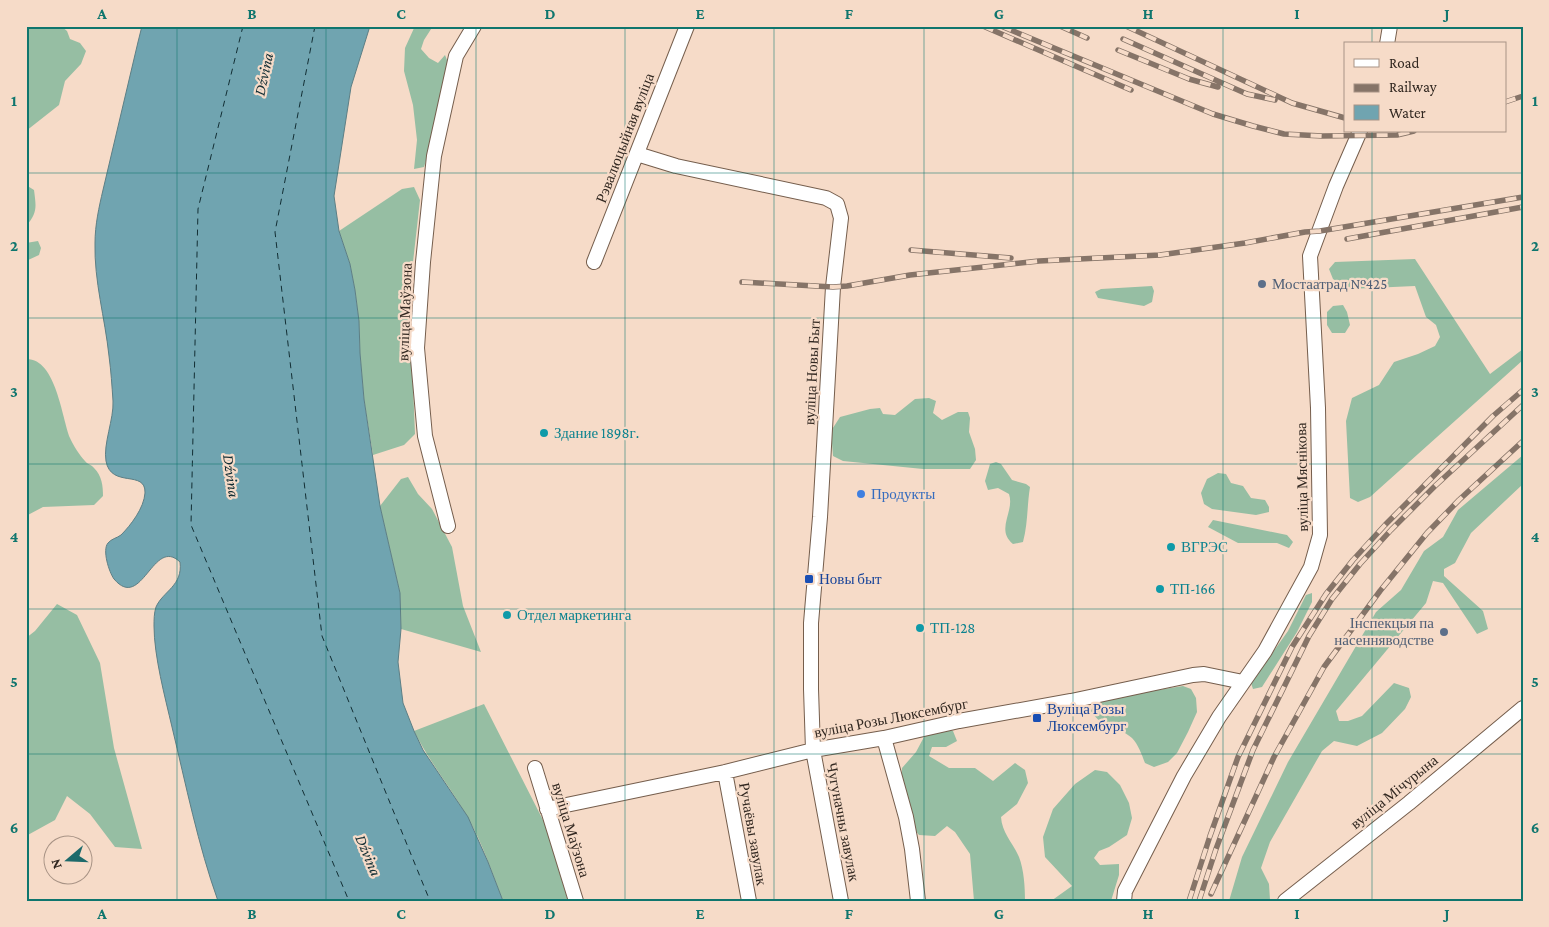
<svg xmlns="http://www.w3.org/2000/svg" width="1549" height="927" font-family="'Crimson Pro',serif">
<rect width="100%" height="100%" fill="#f6dbc8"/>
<!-- forest -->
<path fill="#96bea3" d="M26 26H61L67 31 70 39 80 43 86 51 81 64 65 81 59 105 26 131V77L29 72 26 61Z
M415 26H433L424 40 421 49 429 58 438 63 445 55 449 65 431 145 424 167 414 169 417 140 413 105 404 71 405 48Z
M26 185 34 190C36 206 38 213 26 226Z
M414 187 420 200 412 271 408 336 413 385 415 434 404 445 373 455 364 399 360 353 359 321 355 290 350 264 339 231 402 189Z
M38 241 41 248 39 255 26 261V243Z
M1415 259 1490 374 1523 349V360L1370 497 1358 502 1350 498 1346 421 1352 398 1379 385 1394 362 1418 354 1435 346 1440 337 1436 325 1426 317 1415 286 1349 289 1333 279 1329 269 1335 262Z
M1152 286 1154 291 1152 302 1144 306 1098 298 1095 292 1101 289Z
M1343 305 1347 312 1350 325 1345 333H1332L1327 325V312L1333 306Z
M26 359C56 358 62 418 70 438 73 445 80 456 85 461 87 464 92 465 94 468 102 476 103 486 103 496L94 505 43 507 26 516Z
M929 398 936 401 933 413 942 420 958 412H968L970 418 969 432 975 449 976 460 970 469H923L843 461 833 456 831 431 840 417 870 409 880 408 883 414 895 415 915 399Z
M1523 455V484L1471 533 1455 563 1444 569V576L1483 611 1488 629 1477 634 1443 583 1433 581 1426 603 1336 711 1339 721H1348L1362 716 1394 683 1409 688 1411 697 1405 709 1382 733 1357 746 1334 741 1322 751 1270 842 1261 868 1269 884 1270 900 1229 901 1242 857 1288 762 1376 612 1401 590 1424 551 1443 537 1458 510Z
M996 462 1001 464 1012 480 1026 484 1030 487C1027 505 1028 524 1023 542L1013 544C995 529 1015 512 1009 494L998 488 988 490 985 481 990 464Z
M1218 473 1226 474 1231 483 1243 486 1251 498 1265 500 1269 507V512L1256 515 1212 509 1204 504 1201 493 1207 479Z
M408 477 418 494 432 509 452 547 463 606 481 652 401 629 400 593 380 506 401 479Z
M1213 520 1287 535 1293 542 1289 548 1277 543H1238L1208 527Z
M1312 593V602L1297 632 1262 687 1253 689 1251 683 1288 631 1306 595Z
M57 604 77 615 100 663 114 748 142 849 115 847 90 814 67 796 55 820 26 836V638L35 631Z
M1183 686 1191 689 1196 698 1197 712 1188 732 1177 753 1168 762 1154 767 1145 763C1142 755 1138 744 1132 738 1119 726 1102 729 1091 711L1094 704 1114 697Z
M484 704 545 824 568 901H503C492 872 482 842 467 816 450 787 429 761 414 731Z
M946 728 953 731 957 741 946 747H932L929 756 949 768H975L993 781 1015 763 1025 770 1028 783 1017 804 1001 817C1002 833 1013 843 1019 857 1024 870 1025 887 1025 901H974L970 854 955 832 947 826 935 836 919 835 910 824 901 787 902 768 916 752 924 737 934 731Z
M1095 770 1107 772 1120 785 1129 803 1132 818 1127 835 1109 847 1099 851 1094 858 1100 865 1119 864V875L1111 901H1051L1072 886 1045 857 1043 837 1053 809 1075 784Z"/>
<!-- water -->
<path fill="#70a4b0" stroke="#5d7f85" d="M142 26H370L351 87 334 196 339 231 350 264 355 290 359 321 360 353 364 399 380 506 400 593 401 629 398 662 403 703 414 731 423 750 468 817 488 862 503 901H218C198 845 186 785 172 727 165 697 154 656 154 626 154 620 154 613 156 607 163 591 183 586 180 562 153 536 142 612 114 579 109 572 102 550 108 543 111 539 117 538 121 535 131 525 144 508 145 493 146 469 111 489 106 461 103 444 114 419 113 401 112 386 111 371 109 356 105 318 94 281 95 243 95 225 99 207 103 190L138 42Z"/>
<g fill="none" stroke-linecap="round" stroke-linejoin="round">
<!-- ferry -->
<path stroke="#122e34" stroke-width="1" stroke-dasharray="6 5" stroke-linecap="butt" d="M243 26 198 209 191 525 349 901
M315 26 275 232 322 636 430 901"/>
<!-- minor casing -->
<g stroke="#755e4d" stroke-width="16">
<path id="minor" d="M1387 44 1390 26
M637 154 676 166 826 198 837 204 841 218 833 287 820 517 811 623V689L813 750 841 901
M594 262 687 26
M448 526 425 436 417 348 423 262 434 156 456 56 474 26
M884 738 906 817 912 849 918 901
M535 768 576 901
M725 772 749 901
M547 809 725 772 813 750 884 738 959 721 1071 701 1193 675 1204 674 1243 682
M1124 901 1125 891 1184 776 1219 717 1265 651 1311 567 1320 535 1318 408 1310 256 1336 186 1360 131
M1285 901 1409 803 1523 708"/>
</g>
<!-- minor -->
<use href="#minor" stroke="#fff" stroke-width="14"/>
<!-- rail casing -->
<g stroke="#867468" stroke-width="5.5">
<path id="rail" d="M983 26 1131 90
M1001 26 1213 114 1253 126 1284 134 1322 136 1397 135 1414 131
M1060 26 1087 38
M1126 26 1292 103 1345 118
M1123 39 1247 94 1275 100
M1118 50 1189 79 1218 87
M1505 102 1523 96
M1347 239 1523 207
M911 250 1011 258
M742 282 833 287 847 286 910 275 1039 261 1160 255 1245 243 1305 232 1320 231 1523 197
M1211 894 1274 757 1324 667 1380 591 1427 533 1459 500 1523 441
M1189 901 1210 836 1238 757 1292 647 1326 594 1353 560 1385 525 1493 416 1523 390
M1199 901 1216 849 1253 750 1309 636 1332 599 1360 564 1391 530 1435 486 1523 405"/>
</g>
<!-- rail -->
<use href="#rail" stroke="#f6dbc8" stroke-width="4" stroke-dasharray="11" stroke-linecap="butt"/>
</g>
<!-- grid -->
<path fill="none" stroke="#0f766e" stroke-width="1" stroke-opacity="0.55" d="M177 26V901M326 26V901M476 26V901M625 26V901M774 26V901M924 26V901M1073 26V901M1223 26V901M1372 26V44M1372 131V901M26 173H1523M26 318H1523M26 464H1523M26 609H1523M26 754H1523"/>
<!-- markers -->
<g fill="#5c6f8a" stroke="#f6dbc8" stroke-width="2">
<circle cx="1262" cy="284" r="5"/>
<circle cx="1444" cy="632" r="5"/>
</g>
<g fill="#0f9aa8" stroke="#f6dbc8" stroke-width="2">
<circle cx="544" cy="433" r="5"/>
<circle cx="1171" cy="547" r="5"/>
<circle cx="1160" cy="589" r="5"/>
<circle cx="507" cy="615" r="5"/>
<circle cx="920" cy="628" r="5"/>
</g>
<circle fill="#3f7fe0" stroke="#f6dbc8" stroke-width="2" cx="861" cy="494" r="5"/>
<g fill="#1a4fb4" stroke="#f6dbc8" stroke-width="2">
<rect x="804" y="574" width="10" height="10" rx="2.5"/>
<rect x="1032" y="713" width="10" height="10" rx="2.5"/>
</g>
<g text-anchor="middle" stroke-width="4.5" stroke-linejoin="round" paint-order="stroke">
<!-- street labels -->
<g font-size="15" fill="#322821" stroke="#f6dbc8">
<text transform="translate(625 138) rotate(-69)" y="5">Рэвалюцыйная вуліца</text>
<text transform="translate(405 312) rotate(-88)" y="5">вуліца Маўзона</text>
<text transform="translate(812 372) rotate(-87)" y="5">вуліца Новы Быт</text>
<text transform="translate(1302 477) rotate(-91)" y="5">вуліца Мяснікова</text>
<text transform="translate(891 718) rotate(-11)" y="5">вуліца Розы Люксембург</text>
<text transform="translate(1394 792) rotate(-39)" y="5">вуліца Мічурына</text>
<text transform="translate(843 822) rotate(79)" y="5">Чугуначны завулак</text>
<text transform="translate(571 830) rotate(73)" y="5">вуліца Маўзона</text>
<text transform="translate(753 834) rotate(80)" y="5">Ручаёвы завулак</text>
</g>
<!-- service labels -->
<g font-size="15" fill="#4e5e75" stroke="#f6dbc8" text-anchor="start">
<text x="1272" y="289">Мостаатрад №425</text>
<text x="1434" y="628" text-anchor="end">Інспекцыя па<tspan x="1434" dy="17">насенняводстве</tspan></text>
</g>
<!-- culture labels -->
<g font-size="15" fill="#0d838f" stroke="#f6dbc8" text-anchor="start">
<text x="554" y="438">Здание 1898г.</text>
<text x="1181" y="552">ВГРЭС</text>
<text x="1170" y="594">ТП-166</text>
<text x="517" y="620">Отдел маркетинга</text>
<text x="930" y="633">ТП-128</text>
</g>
<!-- shop labels -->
<g font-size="15" fill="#366cbe" stroke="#f6dbc8" text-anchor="start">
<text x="871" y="499">Продукты</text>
</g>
<!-- transit labels -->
<g font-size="15" fill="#164399" stroke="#f6dbc8" text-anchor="start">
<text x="819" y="584">Новы быт</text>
<text x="1047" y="714">Вуліца Розы<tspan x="1047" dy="17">Люксембург</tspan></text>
</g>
<!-- water labels -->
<g font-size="16" font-style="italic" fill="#122e34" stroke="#f6dbc8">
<text transform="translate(263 74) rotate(-78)" y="6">Dźvina</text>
<text transform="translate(232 476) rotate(82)" y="6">Dźvina</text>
<text transform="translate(369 855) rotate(67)" y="6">Dźvina</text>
</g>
</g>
<!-- border -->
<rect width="1549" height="927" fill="none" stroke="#f6dbc8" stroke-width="55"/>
<!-- legend -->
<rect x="1344" y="42" width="162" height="90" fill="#f6dbc8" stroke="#a89385"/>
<rect x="1354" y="59" width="25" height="8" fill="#ffffff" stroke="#a89385"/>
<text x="1389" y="68" font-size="15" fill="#322821">Road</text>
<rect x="1354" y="84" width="25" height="8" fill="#867468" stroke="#a89385"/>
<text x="1389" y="92" font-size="15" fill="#322821">Railway</text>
<rect x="1354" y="105" width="25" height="15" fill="#70a4b0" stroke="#a89385"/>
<text x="1389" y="118" font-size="15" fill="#322821">Water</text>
<!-- north arrow -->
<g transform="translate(68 860) rotate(251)"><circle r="24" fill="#f6dbc8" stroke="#a89385"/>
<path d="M0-4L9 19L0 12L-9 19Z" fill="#1d6a6b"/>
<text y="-8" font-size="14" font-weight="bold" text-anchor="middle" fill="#322821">N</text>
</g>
<rect x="28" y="28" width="1494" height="872" fill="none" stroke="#0f766e" stroke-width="2"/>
<g font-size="16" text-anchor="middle" font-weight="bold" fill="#0f766e">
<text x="102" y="19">A</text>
<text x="252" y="19">B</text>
<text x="401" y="19">C</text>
<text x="550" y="19">D</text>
<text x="700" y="19">E</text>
<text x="849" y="19">F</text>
<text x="999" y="19">G</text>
<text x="1148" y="19">H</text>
<text x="1297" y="19">I</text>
<text x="1447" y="19">J</text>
<text x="14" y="106">1</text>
<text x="1535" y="106">1</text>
<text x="14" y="251">2</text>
<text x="1535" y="251">2</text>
<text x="14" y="397">3</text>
<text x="1535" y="397">3</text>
<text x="14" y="542">4</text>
<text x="1535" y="542">4</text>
<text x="14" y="687">5</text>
<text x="1535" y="687">5</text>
<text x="14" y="833">6</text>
<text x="1535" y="833">6</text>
<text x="102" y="919">A</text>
<text x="252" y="919">B</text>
<text x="401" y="919">C</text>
<text x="550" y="919">D</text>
<text x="700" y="919">E</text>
<text x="849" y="919">F</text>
<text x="999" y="919">G</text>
<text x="1148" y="919">H</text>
<text x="1297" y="919">I</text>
<text x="1447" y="919">J</text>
</g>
</svg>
